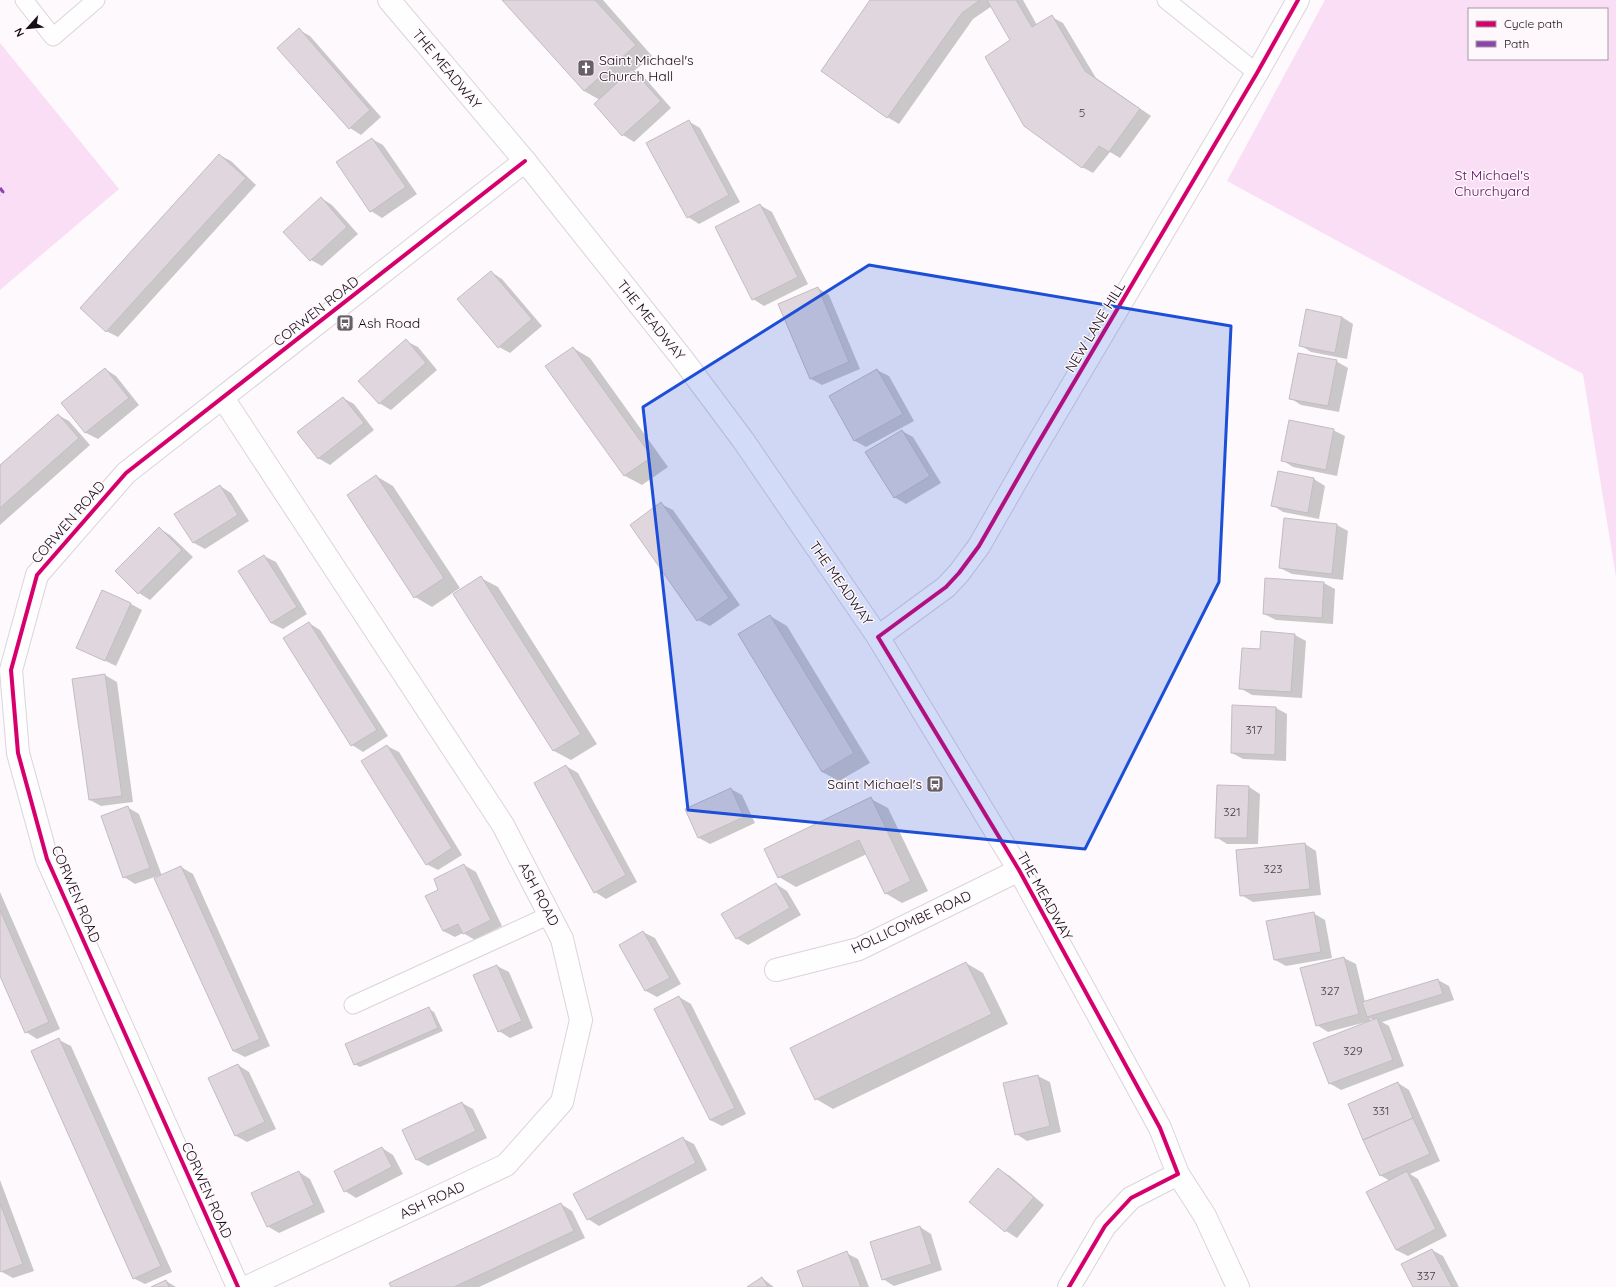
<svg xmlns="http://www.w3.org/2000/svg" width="1616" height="1287" font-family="Quicksand,sans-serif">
<rect width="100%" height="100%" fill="#fdf9fc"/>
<!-- green -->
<path fill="#f9def5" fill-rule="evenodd" d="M1325 0H1616V577L1583 374 1227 181ZM1469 9H1607V59H1469Z
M0 43 119 189 0 290Z"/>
<!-- shadow -->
<path fill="#0003" fill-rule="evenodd" d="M504 0H603L652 56 634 71 644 77 671 108 634 142 623 135 596 104 600 100 584 91Z
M871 0H1023L1037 25 1052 17 1063 23 1096 78 1151 116 1120 158 1110 152 1093 173 1082 167 992 6 973 19 899 124 887 117Z
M299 30 310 36 381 117 361 135 350 128Z
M688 121 700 128 740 202 699 224 688 217Z
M372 139 383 145 417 194 382 218 371 211Z
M219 155 231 161 256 185 118 337 106 331Z
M321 198 332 205 358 234 322 266 311 260Z
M760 205 772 212 808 284 764 306 753 299Z
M491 272 502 279 542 326 510 353 499 347Z
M818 288 829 295 860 369 822 385 811 379Z
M1307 310 1342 317 1353 324 1347 359 1311 352 1300 345Z
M406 341 418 347 437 370 391 410 379 403Z
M573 348 590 358 668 467 642 485 625 476 547 366Z
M1336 361 1348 368 1339 412 1301 405 1290 398Z
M105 369 116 376 139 405 98 439 86 433 62 403Z
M877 370 889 376 914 421 866 447 855 441Z
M343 398 354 404 374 430 330 465 318 458Z
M58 415 69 421 90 445 0 525V466Z
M1333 430 1345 436 1337 476 1293 467 1282 460Z
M902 431 913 437 941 483 906 504 894 497Z
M1278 472 1314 479 1325 486 1319 519 1283 512 1272 505Z
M376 476 393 486 460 588 454 592 455 594 481 578 498 587 597 744 571 760 554 751 454 592 432 607 415 597Z
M220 486 231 493 249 521 205 549 194 543 175 514Z
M661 504 673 510 740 605 710 626 698 620Z
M1285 519 1337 525 1348 531 1343 580 1292 574 1280 568Z
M159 528 170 535 193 557 150 600 139 593Z
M264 556 276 562 307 614 283 629 271 623Z
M1324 583 1335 589 1333 624 1276 620 1264 614Z
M131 604 142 610 116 666 77 647Z
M770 616 787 626 870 763 839 781 822 772Z
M309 623 320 630 388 736 363 752 352 745Z
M1295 635 1306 641 1302 698 1252 695 1240 688 1261 650Z
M105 675 117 682 133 802 101 806 90 800 73 680Z
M1233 706 1276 708 1287 714 1286 761 1243 759 1232 753Z
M387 746 399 752 462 855 438 870 426 864Z
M566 766 578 773 637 882 606 899 595 892 535 783Z
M1249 787 1260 794 1258 844H1227L1216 837Z
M731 789 742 795 755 823 710 844 699 838 686 810Z
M871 799 888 808 928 891 902 903 885 893 867 854 796 887 779 877 765 849Z
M127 807 139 814 162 876 181 867 193 874 270 1046 245 1057 233 1051 160 875 135 884 124 877Z
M1305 844 1316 851 1321 895 1253 902 1241 895Z
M464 865 476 872 502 926 475 940 463 933 455 937 443 931 440 890Z
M776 884 787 891 801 915 748 945 736 938Z
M0 892 60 1029 37 1039 26 1032 0 974Z
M1313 913 1325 920 1332 958 1286 966 1275 960Z
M643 932 655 938 681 984 657 997 646 991 620 945Z
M1344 958 1356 964 1365 1002 1438 980 1449 986 1454 1000 1382 1022 1389 1026 1404 1066 1341 1090 1329 1083 1370 1021 1328 1032 1317 1025ZM1370 1018 1374 1021 1371 1022Z
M966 963 983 973 1008 1024 833 1109 816 1099Z
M497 966 509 972 533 1028 510 1038 499 1031Z
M679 997 691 1004 746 1114 722 1126 710 1120Z
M429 1009 434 1012 443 1031 360 1067 354 1064Z
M59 1040 71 1046 172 1272 145 1284 133 1278Z
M238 1065 249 1072 276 1129 247 1142 236 1136Z
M1038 1076 1050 1082 1061 1132 1027 1141 1016 1134 1004 1084Z
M1398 1083 1409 1090 1440 1161 1410 1174 1418 1179 1447 1236 1408 1256 1396 1250 1390 1181 1380 1175Z
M462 1103 473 1109 487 1138 428 1166 417 1160Z
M682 1138 694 1144 707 1170 599 1226 588 1219Z
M382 1148 393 1155 403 1174 356 1198 345 1191Z
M998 1169 1010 1176 1044 1205 1017 1238 1006 1231 971 1202Z
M299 1172 310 1179 325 1212 279 1233 267 1226Z
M0 1180 34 1271 13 1278 2 1272 0 1267Z
M561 1204 572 1211 585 1238 479 1287H392Z
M920 1227 931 1234 942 1270 894 1286 883 1279Z
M1432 1250 1443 1256 1459 1287H1414Z
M846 1253 858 1259 869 1287H804Z
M762 1278 774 1287H749Z
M166 1281 176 1287H154Z"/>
<!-- building -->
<path fill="#dfd7dd" stroke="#c3bcc2" d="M502 0H595L636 45 584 91Z
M870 0H980L962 13 887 118 821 71Z
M987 0H1016L1032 27 1052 15 1085 71 1140 109 1109 152 1099 146 1082 168 1024 126 985 57 1010 40Z
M299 28 370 110 349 129 277 48Z
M632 69 661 101 622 136 594 104Z
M689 120 729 195 687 218 646 143Z
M372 138 406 187 370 212 336 162Z
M219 154 246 178 106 332 80 308Z
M321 197 347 227 310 261 283 232Z
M760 204 798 277 752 300 715 227Z
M491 271 532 319 498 348 457 299Z
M818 287 849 362 810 379 778 304Z
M1306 309 1342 317 1335 353 1299 346Z
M406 339 426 363 379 404 358 381Z
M573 347 652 457 624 476 545 366Z
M1298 353 1337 360 1328 406 1289 399Z
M105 368 129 398 85 433 61 403Z
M877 369 903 414 854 441 829 396Z
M343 397 364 423 318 459 297 432Z
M58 414 79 438 0 508V465Z
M1289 420 1334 429 1326 470 1281 461Z
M902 430 930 476 894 498 865 452Z
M1278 471 1314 478 1308 513 1271 506Z
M376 475 444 578 414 598 347 495Z
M220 485 238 515 193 543 174 514Z
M661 502 729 598 697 621 630 525Z
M1284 518 1337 524 1332 574 1279 568Z
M159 527 182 550 138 594 115 571Z
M264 555 297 607 271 623 238 571Z
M481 576 581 734 553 751 453 594Z
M1265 578 1324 582 1322 618 1263 614Z
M102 590 131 603 105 661 76 648Z
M770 615 854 753 822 772 738 634Z
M309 622 377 730 351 746 283 638Z
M1261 631 1295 634 1291 692 1239 689 1242 648 1260 649Z
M105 674 122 796 89 800 72 679Z
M1232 705 1276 707 1275 755 1231 753Z
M387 745 452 848 426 865 361 761Z
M566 765 626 875 594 893 534 783Z
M1217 785 1249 786 1247 838H1215Z
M731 788 744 817 698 838 685 809Z
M871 797 911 881 885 894 859 840 778 878 764 849Z
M128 806 150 868 123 878 101 816Z
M1305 843 1310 889 1240 896 1236 850Z
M464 864 491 920 463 934 458 924 443 931 425 896 438 890 434 879Z
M181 866 260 1039 233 1051 154 878Z
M776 883 790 908 736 939 721 914Z
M0 910 49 1022 25 1033 0 976Z
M1314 912 1321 952 1274 960 1266 921Z
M643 931 670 978 645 991 619 945Z
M1344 957 1359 1014 1316 1026 1300 968Z
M966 962 992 1014 815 1100 790 1048Z
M497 965 522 1021 498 1032 473 975Z
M1438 979 1443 994 1367 1017 1362 1002Z
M679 996 735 1108 710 1120 654 1009Z
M429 1007 438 1028 354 1065 345 1044Z
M1377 1018 1393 1060 1329 1084 1313 1043Z
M59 1038 161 1266 133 1279 31 1051Z
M238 1064 265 1122 235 1136 208 1078Z
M1038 1075 1050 1126 1015 1135 1003 1083Z
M1398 1082 1413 1118 1363 1140 1348 1104Z
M462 1102 476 1131 416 1160 402 1130Z
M1413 1118 1430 1154 1380 1176 1363 1140Z
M683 1137 696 1163 587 1220 573 1194Z
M382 1147 392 1167 344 1192 334 1171Z
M998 1168 1034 1197 1005 1232 969 1202Z
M299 1171 314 1205 267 1227 251 1193Z
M1407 1171 1436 1229 1396 1250 1366 1192Z
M0 1203 23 1264 1 1272 0 1270Z
M561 1203 574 1231 454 1287H391L389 1283Z
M920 1226 932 1264 882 1280 870 1242Z
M1432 1249 1452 1287H1413L1401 1264Z
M847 1251 861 1287H803L797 1271Z
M762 1277 768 1287H747Z
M166 1280 169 1287H151Z"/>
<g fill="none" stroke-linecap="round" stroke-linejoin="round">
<!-- service casing -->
<g stroke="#dbd4da" stroke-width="19">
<path id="service" d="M24 0 53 37 96 0
M1166 0 1257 73
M353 1005 550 915"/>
</g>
<!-- minor casing -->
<g stroke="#dbd4da" stroke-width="24">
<path id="minor" d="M223 398 503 825 562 939 581 1020 562 1102 506 1165 247 1287
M878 637 946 587 959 573 979 546 1034 450 1257 73 1298 0
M776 970 859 949 1019 870
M238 1287 47 859 18 753 11 670 37 575 126 473 525 161
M1069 1287 1105 1226 1131 1198 1178 1174"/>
</g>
<!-- tertiary casing -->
<g stroke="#dbd4da" stroke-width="24">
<path id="tertiary" d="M389 0 525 161 681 357 743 440 878 637 1019 870 1160 1128 1178 1174 1205 1216 1238 1287"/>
</g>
<!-- service -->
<use href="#service" stroke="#fffeff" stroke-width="17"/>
<!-- minor -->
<use href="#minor" stroke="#fffeff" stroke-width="22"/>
<!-- tertiary -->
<use href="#tertiary" stroke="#fffeff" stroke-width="22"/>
<!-- quiet -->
<path stroke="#8e44ad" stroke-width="3" stroke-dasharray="6 3" stroke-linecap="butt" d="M0 188 3 192 0 195"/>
<!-- cycleway casing -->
<g stroke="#fef8fd" stroke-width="6">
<path id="cycleway" d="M238 1287 47 859 18 753 11 670 37 575 126 473 525 161
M1069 1287 1105 1226 1131 1198 1178 1174 1160 1128 1019 870 878 637 946 587 959 573 979 546 1034 450 1257 73 1298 0"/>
</g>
<!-- cycleway -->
<use href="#cycleway" stroke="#d6006c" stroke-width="4"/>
</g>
<!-- marked area -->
<path fill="#1d4ed8" fill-opacity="0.2" stroke="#1d4ed8" stroke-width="3" stroke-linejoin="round" d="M869 265 1231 326 1219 582 1085 849 688 810 643 407Z"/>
<!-- icons -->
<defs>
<g id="church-square" transform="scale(0.9)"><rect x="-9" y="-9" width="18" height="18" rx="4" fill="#686066" stroke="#fef8fd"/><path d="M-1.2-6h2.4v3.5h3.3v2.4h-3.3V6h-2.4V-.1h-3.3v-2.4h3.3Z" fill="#fff"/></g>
<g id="bus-square" transform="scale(0.9)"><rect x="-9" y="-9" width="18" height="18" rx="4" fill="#686066" stroke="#fef8fd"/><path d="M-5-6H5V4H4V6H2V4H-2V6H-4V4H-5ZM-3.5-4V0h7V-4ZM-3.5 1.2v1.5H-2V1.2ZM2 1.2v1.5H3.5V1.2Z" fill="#fff"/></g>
</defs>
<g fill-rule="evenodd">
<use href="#church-square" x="586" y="68"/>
<use href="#bus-square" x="345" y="323"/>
<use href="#bus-square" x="935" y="784"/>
</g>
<g text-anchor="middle" stroke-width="3" stroke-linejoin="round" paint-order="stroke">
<!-- number labels -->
<g font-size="12" fill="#494047">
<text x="1082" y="117">5</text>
<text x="1254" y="734">317</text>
<text x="1232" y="816">321</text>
<text x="1273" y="873">323</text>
<text x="1330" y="995">327</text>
<text x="1353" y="1055">329</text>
<text x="1381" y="1115">331</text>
<text x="1426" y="1280">337</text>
</g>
<!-- poi labels -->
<g font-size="14" fill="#170d15" stroke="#fef8fd" text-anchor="start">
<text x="599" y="65">Saint Michael's<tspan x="599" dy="16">Church Hall</tspan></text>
<text x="358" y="328">Ash Road</text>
<text x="922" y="789" text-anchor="end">Saint Michael's</text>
</g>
<!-- street labels -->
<g font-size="14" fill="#170d15" stroke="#fef8fd">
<text transform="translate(447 69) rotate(50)" y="5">THE MEADWAY</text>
<text transform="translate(316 311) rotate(-38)" y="5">CORWEN ROAD</text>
<text transform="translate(651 320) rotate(51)" y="5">THE MEADWAY</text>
<text transform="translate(1095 327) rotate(-59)" y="5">NEW LANE HILL</text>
<text transform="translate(68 522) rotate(-49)" y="5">CORWEN ROAD</text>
<text transform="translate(841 583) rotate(55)" y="5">THE MEADWAY</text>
<text transform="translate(76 894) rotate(67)" y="5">CORWEN ROAD</text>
<text transform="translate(539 894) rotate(62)" y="5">ASH ROAD</text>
<text transform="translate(1045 896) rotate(61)" y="5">THE MEADWAY</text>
<text transform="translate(911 922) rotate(-25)" y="5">HOLLICOMBE ROAD</text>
<text transform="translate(207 1190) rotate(66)" y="5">CORWEN ROAD</text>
<text transform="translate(432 1200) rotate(-25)" y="5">ASH ROAD</text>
</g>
<!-- park labels -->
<g font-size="14" fill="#610b5d" stroke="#fef8fd">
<text x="1492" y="180">St Michael's<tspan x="1492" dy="16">Churchyard</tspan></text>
</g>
</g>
<!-- legend -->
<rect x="1468" y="8" width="140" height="52" fill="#fef8fd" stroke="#a29aa0"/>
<rect x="1476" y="21" width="20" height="6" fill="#d6006c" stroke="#a29aa0"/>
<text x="1504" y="28" font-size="12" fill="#170d15">Cycle path</text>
<rect x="1476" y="41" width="20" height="6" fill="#8e44ad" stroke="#a29aa0"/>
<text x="1504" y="48" font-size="12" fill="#170d15">Path</text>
<!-- north arrow -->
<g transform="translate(28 28) rotate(243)" stroke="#fef8fd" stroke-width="3" paint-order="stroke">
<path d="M0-3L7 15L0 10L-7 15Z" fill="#170d15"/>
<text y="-6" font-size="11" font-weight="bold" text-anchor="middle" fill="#170d15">N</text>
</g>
</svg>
